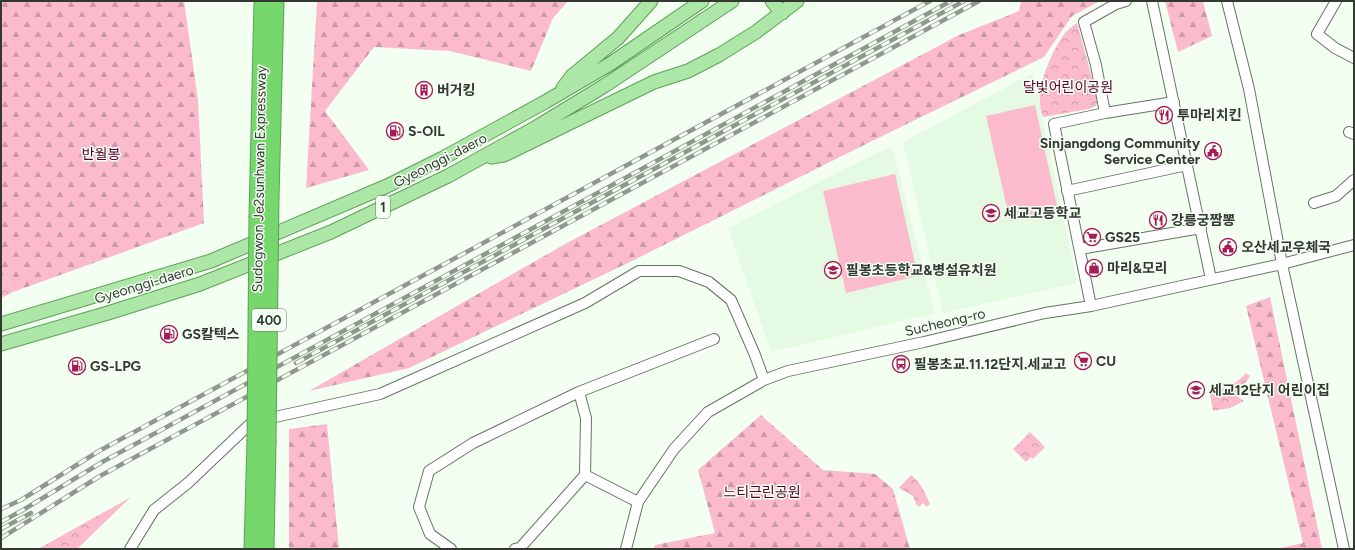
<svg xmlns="http://www.w3.org/2000/svg" width="1355" height="550" font-family="Figtree,'Noto Sans KR',sans-serif">
<defs>
<pattern id="forest-firs" width="22" height="20" patternUnits="userSpaceOnUse"><rect width="22" height="20" fill="#fbbbcd"/><path d="M5 1l3.5 6h-7zM16 11l3.5 6h-7z" fill="#cc99a7"/></pattern>
<pattern id="park-crowns" width="20" height="18" patternUnits="userSpaceOnUse"><rect width="20" height="18" fill="#fbbbcd"/><path d="M2 6a3 3 0 1 1 6 0M12 15a3 3 0 1 1 6 0" fill="none" stroke="#cc99a7"/></pattern>
</defs>
<rect width="100%" height="100%" fill="#f2fff1"/>
<!-- built -->
<path fill="#e5fae2" d="M1033 73 1077 283 943 313 903 142Z
M892 147 935 313 771 352 728 228 879 152Z"/>
<!-- forest -->
<path fill="url(#forest-firs)" d="M1 1H184L198 100 204 223 13 292 1 267Z
M317 1H568L553 18 531 71 450 51 374 47 325 111 369 170 306 188Z
M1021 1H1100L1072 16 1044 57 872 141 632 261 409 368 309 391 565 244 959 35 1019 11Z
M1165 1H1203L1212 36 1178 52Z
M1270 297 1322 549H1276L1303 543 1246 306Z
M761 415 823 470 875 474 893 489 910 549H654L655 545 715 533 698 470Z
M327 424 339 549H289V429Z"/>
<!-- park -->
<path fill="url(#park-crowns)" d="M1077 23 1098 100 1096 106 1089 109 1043 117C1042 113 1040 109 1040 105 1038 82 1052 51 1065 33 1068 29 1073 26 1077 23Z
M1 267 13 292 1 298Z
M1246 373 1250 376 1237 396 1244 401 1230 408 1213 411 1209 390C1225 390 1235 385 1246 373Z
M1030 432 1045 447 1033 459 1031 457 1026 462 1013 449Z
M911 475C921 483 925 492 930 504L927 507 923 503 919 507 916 504 913 496 899 488Z
M131 497 77 549H38Z"/>
<!-- pitch -->
<path fill="#fbbbcd" d="M1035 105 1058 210 1010 221 986 116Z
M895 174 918 276 846 293 823 191Z"/>
<g fill="none" stroke-linecap="round" stroke-linejoin="round">
<!-- minor casing -->
<g stroke="#667464" stroke-width="12">
<path id="minor" d="M1152 1 1211 279
M1227 1 1249 89 1282 264 1344 549
M1336 1 1317 34 1335 48 1354 58
M1105 113 1174 102
M1349 132 1354 134
M1067 191 1187 165
M1314 203 1336 196 1354 180
M1080 249 1201 228
M1091 306 1054 124 1105 113 1096 65 1084 22 1116 4 1126 1
M638 502 585 475 586 418 579 392 714 339
M130 549 154 510 188 483 249 425 275 417 380 394 585 303 639 271H679L709 282 731 300 755 355 764 380
M451 549 430 534 419 507 429 471 473 443 579 392
M515 549 520 548 585 475
M626 549 638 502 674 449 708 412 764 380 788 371 924 342 1045 313 1091 306 1282 264 1354 245"/>
</g>
<!-- major casing -->
<g stroke="#5ea058" stroke-width="15">
<path id="major" d="M772 1 782 13
M563 88 572 76 618 38 651 1
M491 157 504 155 654 82 688 71 719 55 756 32 797 1
M1 324 211 261 387 186 443 158 545 102 610 64 702 1
M1 344 108 313 200 284 331 232 448 176 535 128 604 86 732 1"/>
</g>
<!-- highway casing -->
<g stroke="#5ea058" stroke-width="17">
<path id="highway" d="M271 197 276 1
M257 216 262 1
M252 549 255 441
M266 549 268 442"/>
</g>
<!-- minor -->
<use href="#minor" stroke="#fff" stroke-width="10"/>
<!-- major -->
<use href="#major" stroke="#ace7a7" stroke-width="13"/>
<!-- highway -->
<use href="#highway" stroke="#75d76c" stroke-width="15"/>
<!-- rail casing -->
<g stroke="#8f988e" stroke-width="4.5">
<path id="rail" d="M296 363 964 1
M1 509 21 500 99 451 930 1
M1 522 23 510 104 461 951 1
M1 529 31 513
M1 538 100 476 979 1"/>
</g>
<!-- rail -->
<use href="#rail" stroke="#f2fff1" stroke-width="3" stroke-dasharray="9" stroke-linecap="butt"/>
<!-- highway-bridge casing -->
<g stroke="#5ea058" stroke-width="17" stroke-linecap="butt">
<path id="highway-bridge" d="M255 441 257 216
M268 442 271 197"/>
</g>
<!-- highway-bridge -->
<use href="#highway-bridge" stroke="#75d76c" stroke-width="15"/>
</g>
<!-- icons -->
<defs>
<g id="building-ring" transform="scale(0.9)"><circle r="9.5" fill="#f2fff1" stroke="#a71959" stroke-width="1.5"/><path d="M-4-6H4V6H1V3H-1V6H-4ZM-2.5-4.3h1.7v1.8h-1.7ZM.8-4.3h1.7v1.8H.8ZM-2.5-1h1.7V.8h-1.7ZM.8-1h1.7V.8H.8Z" fill="#a71959"/></g>
<g id="restaurant-ring" transform="scale(0.9)"><circle r="9.5" fill="#f2fff1" stroke="#a71959" stroke-width="1.5"/><path d="M-5-6h1v4h1v-4h1v4h1v-4h1v5L-1.5 .5V6h-2V.5L-5-1ZM5-6V6H3V1.5H1.5Q1.5-4 5-6Z" fill="#a71959"/></g>
<g id="fuel-ring" transform="scale(0.9)"><circle r="9.5" fill="#f2fff1" stroke="#a71959" stroke-width="1.5"/><path d="M-5.5-6h7V0h2V4h1.3V-2.5L3-4.5l.8-.8L6-3V5H2.5V1h-1V6h-7ZM-4.2-4.7v3.2H.2V-4.7Z" fill="#a71959"/></g>
<g id="civic-ring" transform="scale(0.9)"><circle r="9.5" fill="#f2fff1" stroke="#a71959" stroke-width="1.5"/><path d="M-.6-6.5H3V-4.5H.6V-3L4-1V1h2V6H-6V1h2V-1L-.6-3ZM-1.2 2.5V6h2.4V2.5Z" fill="#a71959"/></g>
<g id="school-ring" transform="scale(0.9)"><circle r="9.5" fill="#f2fff1" stroke="#a71959" stroke-width="1.5"/><path d="M0-5L7-2L0 1L-7-2ZM-4 1L0 2.5L4 1V4Q0 6-4 4Z" fill="#a71959"/></g>
<g id="supermarket-ring" transform="scale(0.9)"><circle r="9.5" fill="#f2fff1" stroke="#a71959" stroke-width="1.5"/><path d="M-6-5.5h2.5l.6 2H6L4.5 2H-2.5L-4.4-4H-6ZM-1.5 3.2a1.3 1.3 0 1 0 .1 0ZM3 3.2a1.3 1.3 0 1 0 .1 0Z" fill="#a71959"/></g>
<g id="shop-ring" transform="scale(0.9)"><circle r="9.5" fill="#f2fff1" stroke="#a71959" stroke-width="1.5"/><path d="M-5-2.5h2.3a2.7 3.5 0 0 1 5.4 0H5L5.5 6h-11ZM-1.5-2.5h3a1.5 2.3 0 0 0-3 0Z" fill="#a71959"/></g>
<g id="bus-ring" transform="scale(0.9)"><circle r="9.5" fill="#f2fff1" stroke="#a71959" stroke-width="1.5"/><path d="M-5-6H5V4H4V6H2V4H-2V6H-4V4H-5ZM-3.5-4V0h7V-4ZM-3.5 1.2v1.5H-2V1.2ZM2 1.2v1.5H3.5V1.2Z" fill="#a71959"/></g>
</defs>
<g fill-rule="evenodd">
<use href="#building-ring" x="424" y="90"/>
<use href="#restaurant-ring" x="1164" y="115"/>
<use href="#fuel-ring" x="395" y="131"/>
<use href="#civic-ring" x="1213" y="151"/>
<use href="#school-ring" x="991" y="213"/>
<use href="#restaurant-ring" x="1158" y="220"/>
<use href="#supermarket-ring" x="1092" y="237"/>
<use href="#civic-ring" x="1228" y="247"/>
<use href="#shop-ring" x="1094" y="268"/>
<use href="#school-ring" x="833" y="270"/>
<use href="#fuel-ring" x="169" y="334"/>
<use href="#supermarket-ring" x="1083" y="361"/>
<use href="#bus-ring" x="901" y="364"/>
<use href="#fuel-ring" x="77" y="366"/>
<use href="#school-ring" x="1196" y="390"/>
</g>
<g text-anchor="middle" stroke-width="3" stroke-linejoin="round" paint-order="stroke">
<!-- shield labels -->
<g fill="#f2fff1" stroke="#6c746b" stroke-width="1">
<rect x="376" y="196" width="14" height="22" rx="3"/>
<rect x="252" y="309" width="34" height="22" rx="3"/>
</g>
<g font-size="13" font-weight="bold" fill="#333932">
<text x="383" y="212">1</text>
<text x="269" y="325">400</text>
</g>
<!-- park labels -->
<g font-size="14" fill="#5d002d" stroke="#f2fff1">
<text x="1068" y="92">달빛어린이공원</text>
<text x="101" y="159">반월봉</text>
<text x="762" y="497">느티근린공원</text>
</g>
<!-- poi labels -->
<g font-size="14" font-weight="bold" fill="#333932" stroke="#f2fff1" text-anchor="start">
<text x="437" y="95">버거킹</text>
<text x="1177" y="120">투마리치킨</text>
<text x="408" y="136">S-OIL</text>
<text x="1200" y="148" text-anchor="end">Sinjangdong Community<tspan x="1200" dy="16">Service Center</tspan></text>
<text x="1004" y="218">세교고등학교</text>
<text x="1171" y="225">강릉궁짬뽕</text>
<text x="1105" y="242">GS25</text>
<text x="1241" y="252">오산세교우체국</text>
<text x="1107" y="273">마리&amp;모리</text>
<text x="846" y="275">필봉초등학교&amp;병설유치원</text>
<text x="182" y="339">GS칼텍스</text>
<text x="1096" y="366">CU</text>
<text x="914" y="369">필봉초교.11.12단지.세교고</text>
<text x="90" y="371">GS-LPG</text>
<text x="1209" y="395">세교12단지 어린이집</text>
</g>
<!-- street labels -->
<g font-size="14" fill="#333932" stroke="#f2fff1">
<text transform="translate(440 160) rotate(-27)" y="5">Gyeonggi-daero</text>
<text transform="translate(259 179) rotate(-89)" y="5">Sudogwon Je2sunhwan Expressway</text>
<text transform="translate(144 284) rotate(-17)" y="5">Gyeonggi-daero</text>
<text transform="translate(945 322) rotate(-13)" y="5">Sucheong-ro</text>
</g>
</g>
<!-- border -->
<rect width="1355" height="550" fill="none" stroke="#333932" stroke-width="4"/>
</svg>
